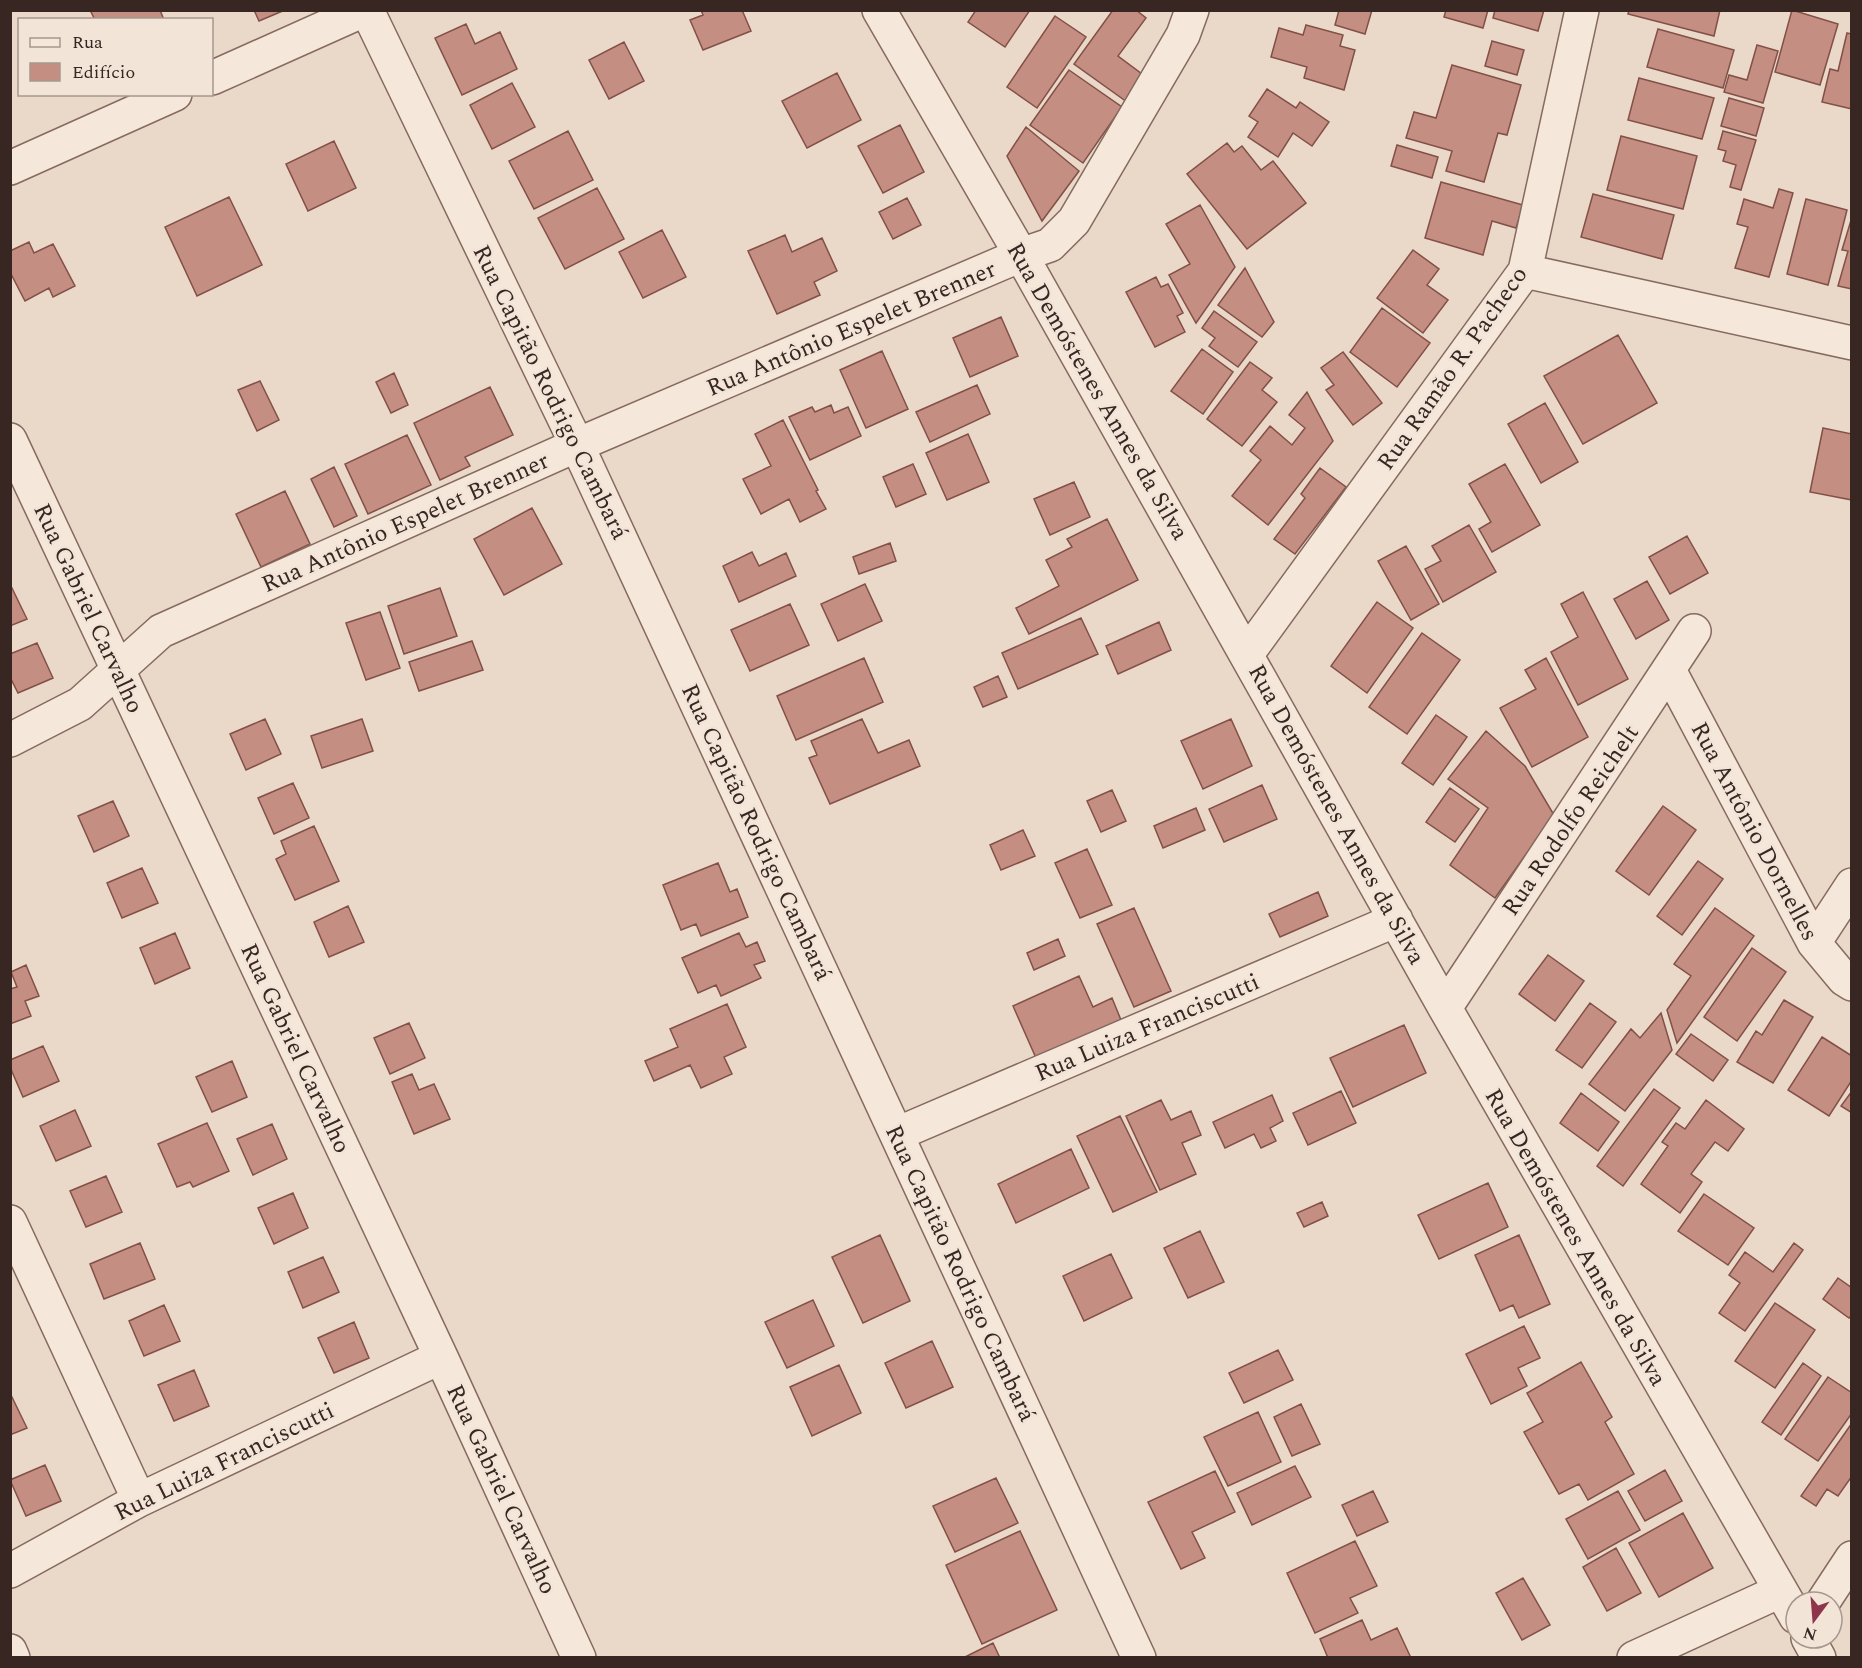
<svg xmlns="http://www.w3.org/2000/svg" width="1862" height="1668" font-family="Spectral,serif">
<rect width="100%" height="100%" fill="#ead8c9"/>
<!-- building -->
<path fill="#c58e82" stroke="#825047" stroke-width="1.5" d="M90 10H160L164 20H95Z
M254 10H285L259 21Z
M701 10H742L751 31 703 50 690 20 703 15Z
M976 10H1030L1005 47 968 22Z
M1113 10H1136L1146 18 1118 56 1146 77 1127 102 1074 64Z
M1339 10H1372L1365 34 1335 25Z
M1446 10H1488L1483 28 1444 17Z
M1495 10H1544L1538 31 1493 18Z
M1629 10H1720L1714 36 1628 14Z
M1792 10 1838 24 1820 85 1775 72Z
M1055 16 1086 37 1037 108 1007 87Z
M466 24 475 44 500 32 517 69 462 95 435 38Z
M1306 25 1343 35 1340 46 1355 50 1344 90 1304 78 1307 67 1271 57 1279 28 1303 35Z
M1658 29 1734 50 1723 88 1647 67Z
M1847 33 1852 34V109L1822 102 1830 69 1838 71Z
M1492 41 1524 50 1517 75 1485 66Z
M624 42 644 81 609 99 589 60Z
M1757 45 1778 51 1763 103 1724 92 1729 75 1747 80Z
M1452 65 1521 85 1507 135 1498 133 1484 182 1446 171 1452 151 1406 138 1414 112 1436 118Z
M1069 70 1122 107 1083 163 1030 125Z
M837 73 861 120 807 148 782 101Z
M1639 78 1714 98 1702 139 1628 120Z
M512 83 535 127 492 149 470 105Z
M1267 89 1296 108 1300 102 1329 122 1312 146 1293 133 1278 157 1248 137 1258 122 1249 116Z
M1729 98 1764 108 1756 136 1721 126Z
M900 125 924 172 883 193 858 146Z
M1026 127 1079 171 1042 221 1007 156Z
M568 131 593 180 534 209 509 161Z
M1723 131 1756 140 1741 190 1730 187 1736 165 1723 161 1726 151 1718 149Z
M1621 136 1697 156 1683 209 1607 190Z
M334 141 356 188 308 211 286 164Z
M1227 143 1234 152 1242 146 1261 170 1273 161 1306 203 1247 249 1187 174Z
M1397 145 1438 157 1432 178 1391 166Z
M1441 182 1523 205 1516 228 1492 221 1483 255 1425 238Z
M597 188 624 239 565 269 538 218Z
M1779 189 1793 193 1769 277 1735 268 1748 227 1737 224 1744 199 1773 208Z
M1593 194 1674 215 1662 259 1581 237Z
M229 197 262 265 197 296 165 227Z
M907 198 921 225 893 239 879 212Z
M1806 199 1847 210 1828 285 1787 274Z
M1200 205 1235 267 1196 323 1169 275 1190 264 1166 224Z
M1852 217V289L1838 286 1848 251 1842 250Z
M662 230 686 277 643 298 619 252Z
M785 235 792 252 822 238 837 271 814 282 820 295 777 314 748 251Z
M29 242 34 253 53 244 75 286 53 297 49 288 25 301 10 272V251Z
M1413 250 1439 269 1427 285 1448 300 1423 333 1377 298Z
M1245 268 1274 322 1262 337 1218 305Z
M1156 277 1161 287 1168 284 1183 313 1177 316 1185 332 1155 347 1126 292Z
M1382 308 1430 343 1397 387 1350 352Z
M1214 311 1257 342 1238 367 1209 346 1215 338 1202 328Z
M1001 317 1018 356 970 377 953 338Z
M1618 335 1657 403 1583 444 1544 376Z
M1202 349 1233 372 1203 414 1171 391Z
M882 351 908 409 866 428 840 370Z
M1343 352 1382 403 1353 425 1326 390 1334 385 1321 368Z
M1250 362 1272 378 1262 390 1277 402 1242 446 1207 419Z
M394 373 408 405 391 413 376 382Z
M260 381 279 420 257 431 238 390Z
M977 385 990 414 930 442 916 412Z
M490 387 513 435 465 457 470 466 440 480 414 423Z
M1307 392 1333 441 1268 525 1232 496 1261 460 1250 451 1270 426 1292 445 1305 428 1289 415Z
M1545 403 1578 462 1541 483 1508 424Z
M831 405 834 413 848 407 861 436 810 460 789 417 812 407 815 412Z
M783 420 818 490 816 491 826 509 800 522 789 499 761 514 743 479 771 466 755 434Z
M1823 428 1852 434V500L1810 492Z
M968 434 989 482 947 500 926 453Z
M407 435 431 485 368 514 345 464Z
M913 464 926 494 896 507 883 477Z
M1505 464 1540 525 1492 552 1479 529 1491 522 1469 484Z
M334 467 357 516 334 527 311 479Z
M1320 468 1346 487 1295 554 1274 539 1305 498 1301 494Z
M1074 482 1090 517 1050 535 1034 499Z
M285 491 310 544 261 567 236 514Z
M532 508 562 564 504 595 474 539Z
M1107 519 1138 580 1029 634 1016 608 1059 586 1046 560 1072 547 1067 539Z
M1469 525 1496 572 1443 602 1425 569 1441 561 1432 546Z
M1687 536 1708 573 1670 594 1649 557Z
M890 543 896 561 859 574 853 557Z
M1406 546 1439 604 1411 620 1378 561Z
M752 552 759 566 786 553 796 576 739 602 723 566Z
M1647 581 1669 620 1636 639 1614 599Z
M10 584 27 619 10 626Z
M865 584 882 621 838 641 821 604Z
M440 588 457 636 404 654 388 606Z
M1583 592 1628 679 1578 705 1551 652 1578 637 1561 604Z
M1377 602 1413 628 1367 693 1331 666Z
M790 604 809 645 750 671 731 630Z
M380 612 400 668 366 680 346 623Z
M1081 618 1098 654 1018 689 1002 653Z
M1159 622 1171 650 1118 674 1106 646Z
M1422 633 1460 660 1407 734 1369 707Z
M472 641 483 670 419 691 409 662Z
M37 643 53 678 18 693 10 677V654Z
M864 658 883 702 796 740 777 696Z
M1546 658 1588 737 1532 767 1500 708 1536 689 1525 670Z
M998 676 1007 697 983 707 974 687Z
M1436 715 1467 737 1433 785 1402 763Z
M265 719 281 754 246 770 230 734Z
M362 719 373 751 322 768 311 736Z
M862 719 878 753 909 740 920 766 830 804 809 758 817 755 811 741Z
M1231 719 1252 766 1203 789 1181 741Z
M1486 731 1525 766 1554 815 1495 898 1450 865 1488 808 1448 779Z
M293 783 309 818 274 834 258 798Z
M1262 785 1277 819 1224 842 1209 809Z
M1450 788 1479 809 1455 842 1426 822Z
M1112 790 1126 821 1101 832 1087 801Z
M113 801 129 836 94 852 78 816Z
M1663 806 1696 830 1649 895 1616 871Z
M1196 808 1205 830 1163 848 1154 826Z
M314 826 339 881 295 900 276 859 286 854 281 841Z
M1023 830 1035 856 1001 870 990 845Z
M1087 849 1112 905 1080 918 1055 863Z
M1698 861 1723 879 1682 935 1657 916Z
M718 863 730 892 737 889 748 917 701 936 696 924 681 930 663 885Z
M142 868 158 903 122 918 107 883Z
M1318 892 1328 916 1280 937 1269 914Z
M348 906 364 942 329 957 314 922Z
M1134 908 1171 991 1134 1007 1097 924Z
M1715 908 1754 936 1677 1043 1667 1010 1691 976 1674 964Z
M175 933 190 968 155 984 140 948Z
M739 933 746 947 757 942 765 961 754 965 761 978 721 996 716 985 698 993 682 958Z
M1058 939 1065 956 1034 970 1027 953Z
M1752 948 1786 972 1737 1041 1704 1017Z
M1548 955 1584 981 1555 1021 1519 994Z
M26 965 39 996 25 1001 31 1016 10 1024V989L17 987 11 972Z
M1079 976 1093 1007 1112 998 1121 1020 1036 1058 1013 1006Z
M1784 1000 1813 1017 1773 1083 1737 1062 1756 1031 1762 1035Z
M1590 1003 1616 1022 1582 1068 1556 1050Z
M727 1004 746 1047 724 1057 732 1074 701 1088 690 1065 654 1081 645 1061 678 1047 670 1029Z
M1661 1013 1672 1050 1625 1111 1589 1084 1631 1029 1640 1038Z
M409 1023 425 1058 390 1074 374 1038Z
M1404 1025 1426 1073 1353 1107 1330 1058Z
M1691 1034 1728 1060 1713 1081 1676 1054Z
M1822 1037 1852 1056V1080L1829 1116 1788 1090Z
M43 1046 59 1081 23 1097 10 1067V1060Z
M232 1061 247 1097 212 1112 196 1077Z
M412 1074 419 1090 434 1084 450 1119 414 1134 392 1082Z
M1654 1089 1680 1108 1623 1186 1597 1166Z
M1341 1091 1356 1123 1308 1145 1293 1113Z
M1852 1091V1113L1841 1106Z
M1581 1093 1619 1122 1598 1151 1560 1123Z
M1272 1095 1283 1121 1270 1128 1276 1141 1261 1148 1254 1134 1225 1148 1213 1122Z
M1161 1100 1171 1120 1191 1111 1201 1135 1182 1143 1196 1174 1160 1190 1126 1116Z
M1706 1100 1744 1129 1728 1151 1715 1142 1691 1174 1702 1182 1680 1213 1641 1184 1668 1146 1662 1142 1676 1123 1685 1129Z
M75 1110 91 1146 56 1161 40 1126Z
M1120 1116 1157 1192 1113 1212 1077 1136Z
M207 1123 229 1171 193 1187 190 1182 177 1187 158 1144Z
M272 1124 287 1159 253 1175 237 1139Z
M1071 1149 1089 1188 1016 1223 998 1184Z
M106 1176 122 1212 86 1227 70 1191Z
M1488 1183 1508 1227 1439 1259 1418 1215Z
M293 1193 308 1228 274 1244 258 1208Z
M1704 1194 1754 1228 1728 1265 1678 1231Z
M1322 1202 1328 1216 1304 1227 1297 1213Z
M1200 1231 1224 1282 1188 1298 1164 1248Z
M880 1235 910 1301 863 1323 832 1257Z
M1519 1235 1550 1304 1519 1318 1513 1305 1500 1311 1475 1255Z
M140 1243 155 1279 104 1299 90 1264Z
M1794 1243 1803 1250 1745 1331 1719 1313 1740 1283 1729 1275 1745 1252 1773 1272Z
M1111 1254 1132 1298 1084 1321 1063 1276Z
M323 1257 339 1292 303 1308 288 1272Z
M1838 1278 1852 1288V1315L1849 1318 1823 1299Z
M813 1300 834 1346 787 1368 765 1322Z
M1775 1303 1815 1330 1775 1388 1735 1361Z
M164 1305 180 1341 144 1356 129 1321Z
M354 1322 369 1358 334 1373 318 1338Z
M1524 1326 1540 1358 1518 1368 1527 1386 1491 1404 1466 1354Z
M932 1341 953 1387 906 1408 885 1363Z
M1278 1350 1293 1380 1244 1403 1229 1373Z
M1581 1362 1612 1417 1605 1422 1634 1474 1588 1500 1579 1484 1559 1494 1524 1432 1543 1422 1527 1393Z
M1803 1363 1821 1376 1781 1435 1762 1422Z
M839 1365 861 1413 812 1436 790 1387Z
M194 1370 209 1406 174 1421 158 1385Z
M1828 1377 1852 1393V1413L1818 1461 1785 1439Z
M10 1393 27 1428 10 1435Z
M1301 1404 1320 1444 1292 1456 1274 1417Z
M1258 1412 1281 1462 1228 1486 1204 1437Z
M1852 1423V1476L1838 1496 1827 1489 1816 1506 1801 1496Z
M45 1465 61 1501 26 1516 10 1480Z
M1295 1466 1311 1497 1252 1525 1237 1493Z
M1665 1470 1682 1501 1645 1521 1628 1491Z
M1215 1471 1235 1512 1192 1532 1205 1558 1181 1569 1148 1502Z
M996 1478 1018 1523 955 1552 933 1506Z
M1373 1491 1388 1522 1357 1536 1342 1505Z
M1618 1491 1640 1530 1588 1559 1566 1519Z
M1683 1513 1713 1568 1659 1597 1629 1543Z
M1020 1531 1057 1610 982 1644 946 1565Z
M1355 1541 1377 1586 1350 1598 1358 1613 1315 1633 1287 1573Z
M1616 1548 1641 1593 1607 1611 1583 1567Z
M1523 1578 1550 1625 1522 1640 1496 1593Z
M1362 1620 1371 1640 1397 1628 1411 1658H1328L1320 1639Z
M993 1643 1000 1658H963Z"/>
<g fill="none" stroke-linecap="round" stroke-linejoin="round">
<!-- minor casing -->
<g stroke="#856a5f" stroke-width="36">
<path id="minor" d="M367 10 577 445 1139 1658
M879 10 1021 255 1445 1008 1796 1617
M212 78 364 10
M10 168 175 94
M1525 271 1852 343
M10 440 441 1357 579 1658
M1247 654 1525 271 1582 10
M1669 670 1814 943 1844 979 1852 984
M10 740 80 704 161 631 577 445 1021 255 1050 245 1074 221 1183 35 1192 10
M1814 943 1852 885
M1445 1008 1694 631
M897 1134 1396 920
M10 1222 139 1500
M10 1571 139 1500 441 1357
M1823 1602 1852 1558
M1808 1638 1819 1658
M10 1651 13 1658
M1634 1658 1780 1591"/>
</g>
<!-- minor -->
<use href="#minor" stroke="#f6e7db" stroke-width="33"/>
</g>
<g text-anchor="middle" stroke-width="5" stroke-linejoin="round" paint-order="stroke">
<!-- street labels -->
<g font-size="24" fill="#372621" stroke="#f2e4d7">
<text transform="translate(851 328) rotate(-23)" y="8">Rua Antônio Espelet Brenner</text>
<text transform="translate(1452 368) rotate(-55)" y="8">Rua Ramão R. Pacheco</text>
<text transform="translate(1098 391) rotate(60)" y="8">Rua Demóstenes Annes da Silva</text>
<text transform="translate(551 392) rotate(64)" y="8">Rua Capitão Rodrigo Cambará</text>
<text transform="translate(405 522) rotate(-24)" y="8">Rua Antônio Espelet Brenner</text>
<text transform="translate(89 608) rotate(65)" y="8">Rua Gabriel Carvalho</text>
<text transform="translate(1337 814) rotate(61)" y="8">Rua Demóstenes Annes da Silva</text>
<text transform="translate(1570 820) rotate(-56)" y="8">Rua Rodolfo Reichelt</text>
<text transform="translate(1755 831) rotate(62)" y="8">Rua Antônio Dornelles</text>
<text transform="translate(757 832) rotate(65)" y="8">Rua Capitão Rodrigo Cambará</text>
<text transform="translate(1147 1027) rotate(-23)" y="8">Rua Luiza Franciscutti</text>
<text transform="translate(296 1048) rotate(65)" y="8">Rua Gabriel Carvalho</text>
<text transform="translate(1576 1237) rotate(60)" y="8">Rua Demóstenes Annes da Silva</text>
<text transform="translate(961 1273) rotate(65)" y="8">Rua Capitão Rodrigo Cambará</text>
<text transform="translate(224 1461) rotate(-26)" y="8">Rua Luiza Franciscutti</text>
<text transform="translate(502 1489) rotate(65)" y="8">Rua Gabriel Carvalho</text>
</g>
</g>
<!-- border -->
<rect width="1862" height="1668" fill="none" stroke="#372621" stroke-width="24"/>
<!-- legend -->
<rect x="18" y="18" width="195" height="78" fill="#f2e4d7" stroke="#a7988e" stroke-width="1.5"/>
<rect x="30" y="38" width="30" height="9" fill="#f6e7db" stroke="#a7988e" stroke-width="1.5"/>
<text x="72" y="48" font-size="18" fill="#372621">Rua</text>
<rect x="30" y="63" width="30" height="18" fill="#c58e82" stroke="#a7988e" stroke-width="1.5"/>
<text x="72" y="78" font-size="18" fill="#372621">Edifício</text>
<!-- north arrow -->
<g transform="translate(1814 1620) rotate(196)"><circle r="28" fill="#f2e4d7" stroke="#a7988e" stroke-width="1.5"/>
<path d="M0-4.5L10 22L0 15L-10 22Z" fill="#8e354b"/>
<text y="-9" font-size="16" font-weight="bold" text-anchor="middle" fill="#372621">N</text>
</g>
</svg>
